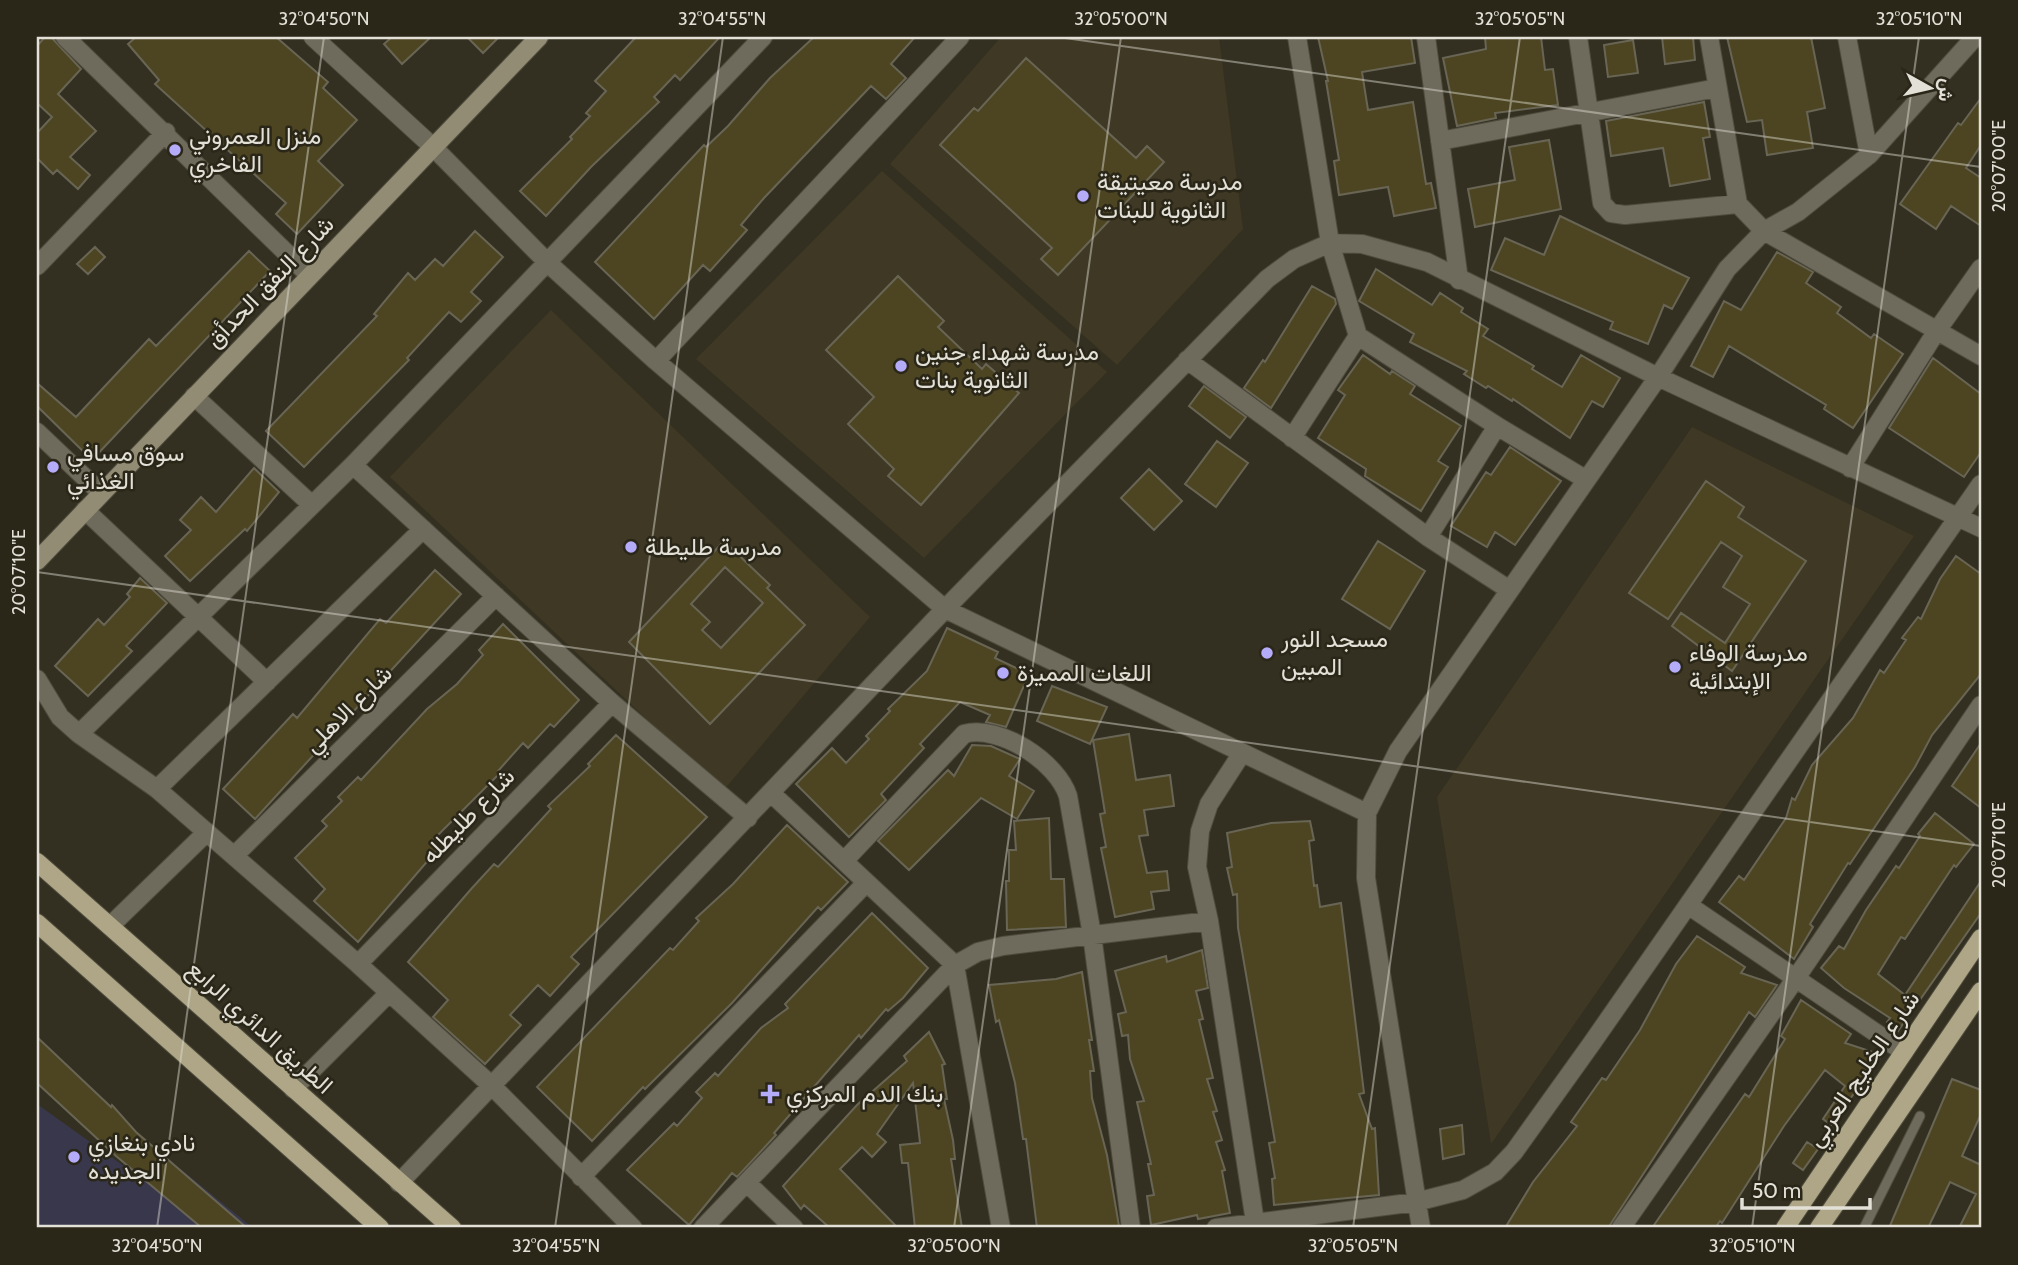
<svg xmlns="http://www.w3.org/2000/svg" width="2018" height="1265" font-family="Cabin,Vazirmatn,sans-serif">
<rect width="100%" height="100%" fill="#333021"/>
<!-- built -->
<path fill="#3e3824" d="M1001 37H1219L1243 229 1117 365 890 164Z
M882 171 1107 372 924 558 696 359Z
M551 310 870 617 723 791 390 477Z
M1692 427 1914 536 1491 1144 1437 797Z"/>
<!-- green -->
<path fill="#39374c" d="M37 1104 128 1169 151 1145 253 1228H37Z"/>
<!-- building -->
<path fill="#4d4522" stroke="#696555" stroke-width="2" fill-rule="evenodd" d="M45 37H51L81 69 58 94 96 131 70 157 90 175 78 189 57 170 53 174 37 158V133L52 117 37 103V46Z
M136 37H276L328 82 323 88 357 120 318 161 343 185 297 234 276 214 286 203 155 84 159 80 128 44Z
M392 37H431L402 64 384 44Z
M467 37H499L483 53Z
M636 37H720L680 80 675 75 654 97 659 102 591 167 546 216 520 191 572 139 570 137 590 116 586 113 606 91 595 81Z
M814 37H915L891 64 906 78 886 99 871 86 764 198 741 225 747 230 710 271 703 265 654 319 595 262 704 145 706 147 728 126 770 78Z
M1318 37H1411L1415 63 1362 72 1368 110 1413 102 1426 184 1431 183 1436 208 1394 216 1388 187 1339 195 1334 161 1339 160 1326 81H1328Z
M1485 37H1541L1545 70 1553 69 1558 105 1495 113 1496 118 1457 126 1443 58 1486 49Z
M1662 37H1693L1695 60 1665 64Z
M1727 37H1811L1825 108 1807 112 1813 148 1767 155 1762 120 1747 122Z
M1633 40 1638 73 1608 77 1604 45Z
M1026 58 1136 158 1147 146 1164 162 1058 275 1041 259 1052 248 940 145 974 108 978 111Z
M1981 98V145L1966 168 1981 178V226L1951 206 1936 229 1900 204 1958 123 1961 125Z
M1704 102 1710 137 1703 138 1710 179 1670 186 1663 148 1611 156 1606 121Z
M1549 140 1561 209 1475 227 1468 189 1515 180 1509 147Z
M1560 216 1689 278 1672 309 1664 305 1648 344 1610 329 1613 322 1491 270 1505 238 1544 255Z
M475 231 503 257 471 292 481 301 461 322 449 312 407 358 409 360 304 467 266 431 377 316 374 314 408 273 415 280 435 259 443 266Z
M95 247 105 257 88 274 77 264Z
M249 251 270 271 92 460 37 406V383L76 417 149 339 156 346Z
M1777 252 1813 272 1806 283 1841 307 1837 313 1871 338 1874 334 1903 354 1853 428 1824 409 1826 405 1729 346 1713 377 1691 366 1724 301 1741 310Z
M1376 269 1432 305 1440 293 1463 308 1461 312 1488 329 1483 336 1534 366 1532 369 1562 387 1581 355 1620 378 1603 407 1592 401 1570 438 1513 399 1512 401 1488 386 1486 388 1464 374 1467 371 1410 342 1414 334 1359 301Z
M898 276 944 321 938 327 982 369 986 364 1019 393 921 505 888 476 894 469 848 424 874 397 826 350Z
M1312 286 1335 299 1336 304 1271 408 1244 388 1263 360 1265 362Z
M1363 355 1390 374 1392 371 1415 386 1410 394 1461 426 1438 461 1448 467 1421 511 1365 476 1366 469 1318 438 1345 395 1338 390Z
M1933 358 1981 394V452L1964 477 1889 428Z
M1204 386 1246 417 1230 438 1189 406Z
M1217 441 1248 463 1216 507 1185 484Z
M1510 447 1561 481 1515 545 1495 532 1487 547 1451 526 1486 472 1491 475Z
M254 468 279 492 247 531 245 529 190 581 165 556 191 530 180 520 201 497 216 512Z
M1149 469 1182 501 1154 530 1121 498Z
M1706 481 1744 507 1738 517 1806 561 1732 671 1672 626 1681 613 1725 643 1750 604 1723 587 1742 556 1721 542 1668 619 1629 593Z
M724 541 770 585 767 588 805 625 710 724 629 642ZM725 567 763 603 721 648 702 630 710 622 691 604Z
M1378 541 1425 571 1390 629 1342 599Z
M1956 556 1981 574V674L1932 735 1915 767 1850 864 1848 863 1810 924 1813 927 1794 959 1719 902 1739 876 1744 880 1786 818 1792 798 1795 800 1812 765 1853 718 1880 670 1884 673 1906 640 1902 638 1918 617 1921 619 1940 579Z
M435 570 461 594 255 819 223 789 293 714 297 718 380 619 386 623Z
M140 578 167 603 126 646 132 651 88 696 55 666 98 619 104 625 130 597 127 594Z
M503 624 579 700 554 727 550 724 528 748 523 743 498 771 500 773 430 843 437 850 358 942 314 901 325 889 295 858 327 826 322 821 342 801 338 797 358 777 361 780 427 709 457 684 483 655 479 650Z
M947 628 998 652 995 658 1029 674 1006 727 986 722 990 715 960 702 920 744 924 748 881 794 886 800 849 837 796 784 832 748 846 763 869 739 866 736 890 711 888 709 927 671Z
M1052 686 1107 707 1090 744 1037 721Z
M1129 734 1136 780 1170 775 1174 806 1144 810 1148 835 1139 836 1147 873 1167 871 1169 890 1151 892 1154 909 1115 917 1101 848 1106 847 1100 814 1105 813 1093 740Z
M616 735 707 817 571 957 579 964 550 996 538 985 510 1015 521 1025 485 1064 433 1017 448 1000 408 962 472 888 494 864 498 867 551 809 548 806 590 766 588 764Z
M1981 743V808L1952 786Z
M972 745 991 746 1020 759 1009 776 1034 791 1017 819 981 798 909 870 878 841 948 770 954 776Z
M1935 813 1974 844 1956 867 1954 865 1905 939 1901 937 1878 974 1905 995 1981 881V913L1898 1031 1887 1022 1890 1018 1844 988 1821 968 1839 946 1844 949 1866 910 1896 866 1899 868 1920 836 1918 834Z
M1049 818 1051 879H1064L1066 927 1007 930 1006 881H1009V850H1016L1014 821Z
M1310 821 1314 840 1309 841 1314 886 1317 885 1320 907 1341 903 1364 1093 1359 1094 1372 1129 1375 1128 1379 1195 1274 1205 1272 1179 1275 1178 1269 1143 1275 1142 1238 928 1237 894 1233 895 1227 868 1232 867 1227 833 1271 823Z
M787 825 848 882 821 910 818 907 732 1003 645 1089 643 1087 592 1141 537 1087 670 948 673 950 699 921 696 918 733 884Z
M872 913 928 968 903 998 888 1011 886 1009 861 1038 859 1035 774 1133 776 1135 737 1177 732 1173 689 1225 627 1170 674 1123 677 1126 702 1098 696 1092 715 1073 718 1076 761 1028 788 1008 785 1004Z
M1697 936 1745 967 1741 973 1777 985 1755 1017 1749 1012 1608 1228H1505L1533 1182 1577 1126 1571 1122 1602 1078 1606 1080 1640 1030 1676 964Z
M1202 950 1208 988 1196 991 1203 1019 1199 1020 1213 1078 1207 1079 1217 1111 1213 1112 1222 1140 1216 1142 1225 1170 1222 1171 1230 1213 1198 1219 1197 1215 1151 1225 1147 1196 1154 1195 1148 1164H1151L1137 1102 1144 1101 1130 1059 1128 1035 1122 1036 1118 1014 1126 1012 1115 971 1166 956 1167 962Z
M1082 972 1092 1040H1089L1094 1071H1090L1092 1098 1107 1155 1119 1226 1037 1228 1026 1139H1023L1015 1083 999 1020 996 1022 989 985 1056 979Z
M1801 1000 1851 1034 1845 1043 1882 1055 1831 1125 1823 1119 1845 1086 1825 1070 1784 1126 1722 1223 1720 1221 1715 1228H1652L1745 1094 1749 1097 1785 1039 1781 1036Z
M929 1032 945 1064 942 1065 947 1099H944L953 1140 955 1159H951L962 1228H915L908 1163H902L900 1145 920 1143 913 1083 877 1134 886 1142 872 1157 862 1147 840 1169 898 1228H830L804 1205 801 1209 783 1186 857 1105 907 1061 904 1056Z
M37 1037 111 1107 112 1105 136 1132 247 1228H202L116 1156 37 1083Z
M1952 1079 1981 1090V1114L1962 1156 1981 1165V1228H1959L1976 1194 1950 1182 1928 1228H1889Z
M1462 1125 1464 1154 1443 1159 1440 1129Z
M1807 1142 1818 1149 1803 1170 1793 1163Z"/>
<g fill="none" stroke-linecap="round" stroke-linejoin="round">
<!-- lane casing -->
<g stroke="#4f4c3e" stroke-width="11">
<path id="lane" d="M1864 1228 1920 1116"/>
</g>
<!-- street casing -->
<g stroke="#4f4c3e" stroke-width="20">
<path id="street" d="M65 37 309 275
M313 37 433 147 549 264 656 361 945 609 1367 813
M1297 37 1330 243 1358 336
M1426 37 1459 280
M1578 37 1602 203 1611 213 1625 215 1738 204
M1709 37 1738 204 1764 231 1981 356
M1847 37 1869 155
M1440 141 1717 88
M37 266 166 132
M1187 360 1428 537 1508 589
M656 361 960 37
M194 396 312 505
M37 432 101 493
M1292 438 1358 336 1497 426 1585 479
M353 465 612 703 748 818
M1850 468 1936 332 1981 268
M85 510 267 682
M1428 537 1497 426
M37 679 60 717 79 734 157 789 358 964 492 1086 633 1228
M79 734 353 465 763 37
M1242 753 1209 804 1200 831 1197 867 1209 921 1255 1222
M157 789 423 529
M771 793 955 965 1001 1228
M234 856 496 596
M844 861 964 734C1000 724 1057 762 1068 796L1092 935 1131 1228
M1688 905 1904 1052
M110 926 207 832
M358 964 612 703
M293 1089 389 993
M581 1177 866 883
M399 1183 945 609 1267 279 1294 259 1330 243 1362 244 1427 262 1658 377 1981 528
M748 1184 794 1228
M703 1228 955 965 978 952 1003 946 1209 921
M1216 1228 1416 1202 1463 1190 1495 1172 1514 1152 1592 1043 1981 484
M1421 1228 1366 878 1367 813 1398 751 1658 377 1727 269 1764 231 1798 212 1869 155 1975 37
M1621 1228 1796 978 1981 705"/>
</g>
<!-- secondary casing -->
<g stroke="#4f4c3e" stroke-width="20">
<path id="secondary" d="M37 561 539 37"/>
</g>
<!-- primary casing -->
<g stroke="#4f4c3e" stroke-width="20">
<path id="primary" d="M37 862 452 1228
M37 923 380 1228
M1785 1228 1981 938
M1819 1228 1981 991"/>
</g>
<!-- lane -->
<use href="#lane" stroke="#6f6b5c" stroke-width="9"/>
<!-- street -->
<use href="#street" stroke="#6f6b5c" stroke-width="18"/>
<!-- secondary -->
<use href="#secondary" stroke="#928c74" stroke-width="18"/>
<!-- primary -->
<use href="#primary" stroke="#aea686" stroke-width="18"/>
</g>
<!-- ticks -->
<path fill="none" stroke="#e2e0d7" stroke-width="2" stroke-opacity="0.45" d="M1058 37 1981 167M37 572 1981 846M157 1228 324 37M555 1228 723 37M954 1228 1121 37M1353 1228 1520 37M1752 1228 1919 37"/>
<!-- markers -->
<g fill="#b4acf9" stroke="#2a2618" stroke-width="2.5">
<circle cx="175" cy="150" r="7"/>
<circle cx="1083" cy="196" r="7"/>
<circle cx="901" cy="366" r="7"/>
<circle cx="53" cy="467" r="7"/>
<circle cx="631" cy="547" r="7"/>
<circle cx="1267" cy="653" r="7"/>
<circle cx="1675" cy="667" r="7"/>
<circle cx="1003" cy="673" r="7"/>
<path d="M766.5 1083.5h7v7h7v7h-7v7h-7v-7h-7v-7h7z"/>
<circle cx="74" cy="1157" r="7"/>
</g>
<g text-anchor="middle" stroke-width="5" stroke-linejoin="round" paint-order="stroke">
<!-- poi labels -->
<g font-size="24" fill="#e2e0d7" stroke="#2a2618" text-anchor="start">
<text x="189" y="144">منزل العمروني<tspan x="189" dy="28">الفاخري</tspan></text>
<text x="1097" y="190">مدرسة معيتيقة<tspan x="1097" dy="28">الثانوية للبنات</tspan></text>
<text x="915" y="360">مدرسة شهداء جنين<tspan x="915" dy="28">الثانوية بنات</tspan></text>
<text x="67" y="461">سوق مسافي<tspan x="67" dy="28">الغذائي</tspan></text>
<text x="645" y="555">مدرسة طليطلة</text>
<text x="1281" y="647">مسجد النور<tspan x="1281" dy="28">المبين</tspan></text>
<text x="1689" y="661">مدرسة الوفاء<tspan x="1689" dy="28">الإبتدائية</tspan></text>
<text x="1017" y="681">اللغات المميزة</text>
<text x="786" y="1102">بنك الدم المركزي</text>
<text x="88" y="1151">نادي بنغازي<tspan x="88" dy="28">الجديده</tspan></text>
</g>
<!-- street labels -->
<g font-size="24" fill="#e2e0d7" stroke="#2a2618">
<text transform="translate(270 282) rotate(-46)" y="8">شارع النفق الحدأق</text>
<text transform="translate(348 709) rotate(-45)" y="8">شارع الاهلي</text>
<text transform="translate(468 816) rotate(-46)" y="8">شارع طليطله</text>
<text transform="translate(260 1027) rotate(42)" y="8">الطريق الدائري الرابع</text>
<text transform="translate(1863 1069) rotate(-56)" y="8">شارع الخليج العربي</text>
</g>
</g>
<!-- border -->
<rect width="2018" height="1265" fill="none" stroke="#2a2618" stroke-width="77"/>
<!-- north arrow -->
<g transform="translate(1930 88) rotate(98)" stroke="#2a2618" stroke-width="5" paint-order="stroke">
<path d="M0-5L12 26L0 18L-12 26Z" fill="#e2e0d7"/>
<text y="-10" font-size="19" font-weight="bold" text-anchor="middle" fill="#e2e0d7">ش</text>
</g>
<!-- scale -->
<path d="M1742 1198v10h128v-10" fill="none" stroke="#e2e0d7" stroke-width="3.5"/>
<text x="1752" y="1198" font-size="21" fill="#e2e0d7" stroke="#2a2618" stroke-width="5" paint-order="stroke">50 m</text>
<rect x="38" y="38" width="1942" height="1188" fill="none" stroke="#e2e0d7" stroke-width="2.5"/>
<g font-size="18" text-anchor="middle" fill="#e2e0d7">
<text x="324" y="25">32°04'50"N</text>
<text x="722" y="25">32°04'55"N</text>
<text x="1121" y="25">32°05'00"N</text>
<text x="1520" y="25">32°05'05"N</text>
<text x="1919" y="25">32°05'10"N</text>
<text transform="translate(1999 166) rotate(-90)" y="6">20°07'00"E</text>
<text transform="translate(19 572) rotate(-90)" y="6">20°07'10"E</text>
<text transform="translate(1999 845) rotate(-90)" y="6">20°07'10"E</text>
<text x="157" y="1252">32°04'50"N</text>
<text x="556" y="1252">32°04'55"N</text>
<text x="954" y="1252">32°05'00"N</text>
<text x="1353" y="1252">32°05'05"N</text>
<text x="1752" y="1252">32°05'10"N</text>
</g>
</svg>
